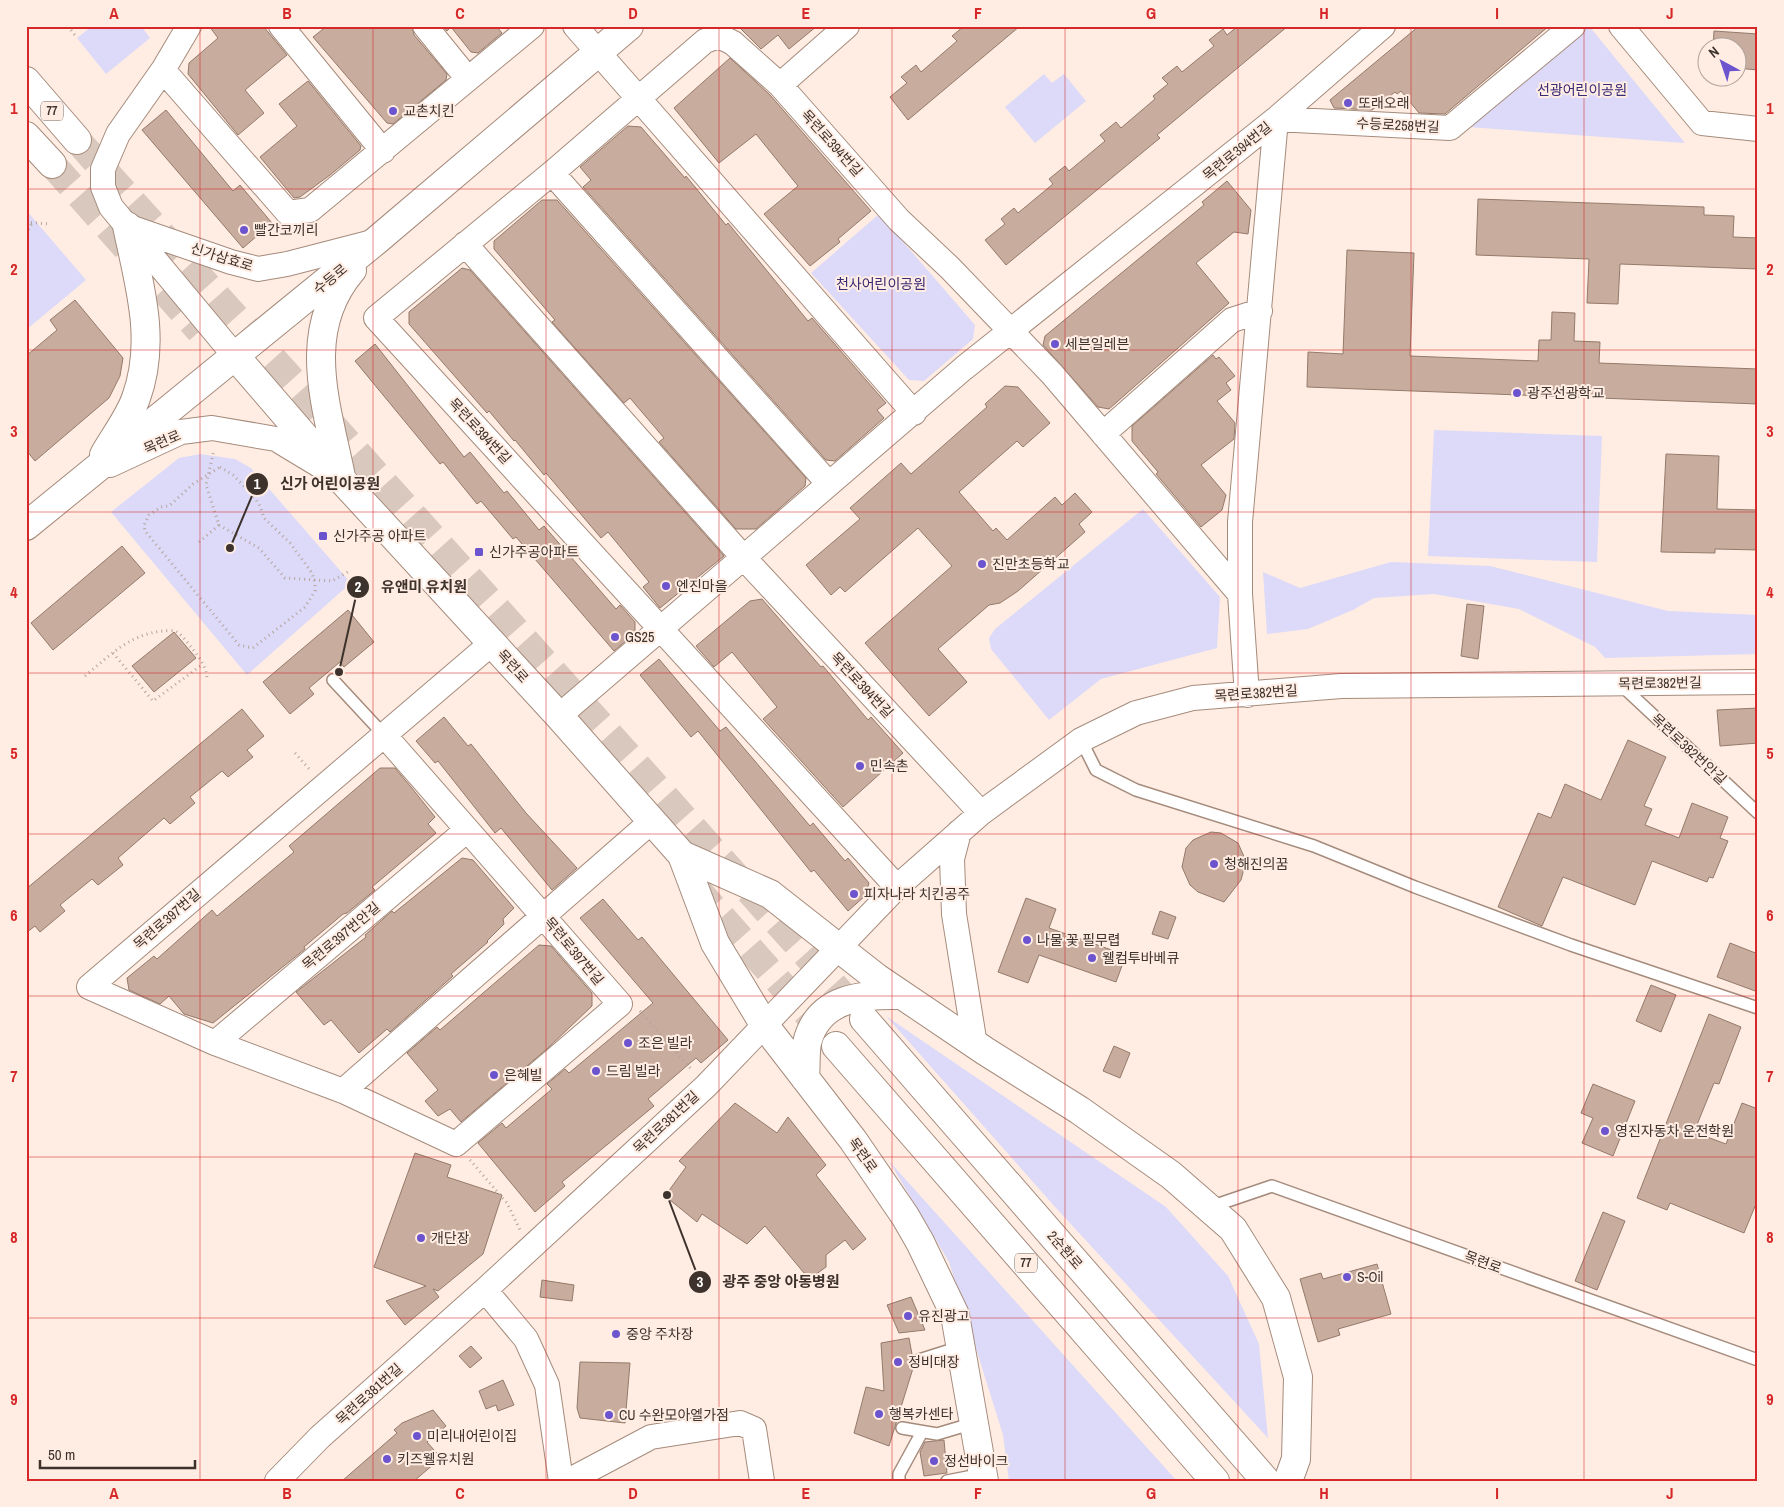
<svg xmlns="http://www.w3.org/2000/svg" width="1784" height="1507" font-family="'Archivo Narrow','Noto Sans KR',sans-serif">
<rect width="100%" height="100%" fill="#ffede3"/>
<!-- green -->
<path fill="#dcdaf8" d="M92 26H141L150 38 106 74 77 38Z
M1586 26H1589L1685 143 1468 127Z
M1044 74 1052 83 1064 74 1086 101 1035 143 1005 107Z
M26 210 86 280 26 330Z
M879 214 975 325 973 339 924 381 909 380 811 273Z
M1434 430 1602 436 1597 562 1428 556Z
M200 454 235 459 251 468 351 583 247 675 111 512 179 458Z
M1143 509 1220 597 1217 648 1101 679 1049 720 991 649 989 638 995 629Z
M1391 562 1490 566 1668 611 1758 615V654L1605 658 1595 647 1519 609 1434 594 1374 598 1353 610 1308 629 1267 634 1263 572 1300 588Z
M886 1016 1166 1207 1228 1276 1259 1344 1268 1438 1056 1208Z
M889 1161 1177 1481H1009L1003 1435 949 1262Z"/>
<!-- building -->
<path fill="#c8ac9d" stroke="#947a6b" d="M209 26H263L287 55 245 90 264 113 238 135 188 74 189 63 218 38Z
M327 26H412L414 35 447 74 446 80 393 124 387 123 313 37Z
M443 26H496L502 33 478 53 471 52 451 27 447 31Z
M738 26H817L789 49 778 35 761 49Z
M964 26H1020L908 120 890 97 907 83 901 77 916 65 921 72 957 41 952 36Z
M1238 26H1288L1157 135 1160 138 1006 265 985 240 1005 224 1001 219 1014 208 1018 213 1053 184 1049 179 1065 166 1069 171 1105 141 1100 135 1116 122 1121 128 1155 99 1153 96 1168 84 1162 78 1177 66 1182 72 1214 46 1209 40 1223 29 1227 35Z
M1419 26H1549L1445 114 1419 113 1401 91 1397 94 1395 92 1372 110 1334 108 1330 100Z
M1714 31 1758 34V70L1736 68V48H1713Z
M730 58 770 95 871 211 838 239 840 242 810 266 764 214 798 186 756 134 719 163 674 108Z
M308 81 361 146 360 150 330 175 300 197 294 198 260 157 297 126 279 104Z
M166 110 233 191 240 185 272 223 243 248 142 130Z
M628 126 641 127 685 178 686 176 726 225 728 223 808 321 812 318 886 403 877 410 884 418 835 461 826 460 583 187 591 180 580 167Z
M1227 181 1251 210 1248 234 1234 232 1196 263 1229 303 1109 409 1098 407 1043 345 1045 336 1204 205 1202 202Z
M1478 199 1704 207V215L1734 216 1733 237 1758 238V269L1620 264 1618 304 1587 303 1589 259 1476 255Z
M542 200H557L806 478 805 486 756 529H736L659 442 664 438 630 398 624 403 552 322 555 320 494 249V241Z
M1347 250 1414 253 1410 356 1538 361 1539 340H1551L1552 312 1575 313 1574 341 1600 342 1599 363 1758 369V404L1307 387 1308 352 1343 354Z
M462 268 470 270 724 556 660 608 643 587 649 582 608 532 601 538 546 473 544 475 515 440 514 441 489 411 487 413 409 324V312Z
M75 300 123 358 120 376 109 398 35 461 26 450V356L57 330 50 320Z
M375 344 464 457 470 452 504 493 507 491 539 530 544 526 616 609 620 605 635 622V633L614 651 516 537 513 539 481 501 477 504 443 462 440 464 355 361Z
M1213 355 1216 359 1219 357 1235 376 1226 383 1231 390 1217 401 1235 423 1234 439 1201 465 1226 495 1222 510 1201 527 1156 474 1158 472 1132 441V426Z
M1005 386 1018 387 1050 423 1023 447 1017 441 959 492 993 531 996 528 1007 540 1055 497 1062 505 1075 493 1092 512 1079 524 1085 532 1018 591 1000 603 989 605 938 649 967 682 929 716 865 643 952 566 918 528 845 592 840 587 831 595 806 565 860 519 850 508 901 463 911 474 987 407 985 404Z
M1666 454 1719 456 1717 509 1758 510V550L1715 549V553L1661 552Z
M122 546 145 573 53 650 31 623Z
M762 599 821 667 823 666 868 720 871 717 903 753 843 807 763 719 777 707 732 652 714 667 696 646 750 601Z
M1467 604 1484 606 1478 659 1461 656Z
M348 610 374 642 344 667 340 662 309 688 314 694 290 714 263 682Z
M174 632 196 658 154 692 132 666Z
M659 659 720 731 726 727 810 826 813 823 845 861 848 858 869 883 865 896 848 911 814 870 811 872 698 731 691 737 640 675Z
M1758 708V743L1720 746 1717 710Z
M242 709 264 736 247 750 253 757 228 777 222 771 190 797 195 803 170 824 164 818 118 858 123 865 98 885 92 879 60 905 65 911 40 932 35 926 26 933V889Z
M444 717 468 746 471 744 526 813 577 868 552 890 501 828 495 833 438 761 435 763 416 741Z
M1628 740 1666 757 1644 806 1652 809 1645 825 1679 838 1692 803 1728 817 1720 838 1728 841 1713 878 1709 877 1707 882 1652 861 1635 905 1563 877 1542 926 1498 907 1538 813 1551 818 1565 784 1601 800Z
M380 768H395L411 787 435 817 428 824 436 833 372 887 375 890 347 913 343 914 304 947 305 949 213 1023 184 1014 169 996 160 1004 129 990 127 978 154 956 157 959 212 910 217 916 294 852 289 846Z
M1211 832 1221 833 1238 843 1246 861 1241 880 1224 902 1198 892 1190 885 1182 867 1186 848 1193 840Z
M462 858 473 860 514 908 503 919 504 924 487 941 488 942 451 974 453 976 390 1032 387 1029 359 1053 331 1020 324 1025 296 992 366 937 365 935 392 911 394 913Z
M1026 898 1056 909 1049 928 1126 955 1116 982 1039 955 1028 983 998 972Z
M603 899 638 940 642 937 728 1040 701 1063 696 1058 648 1099 654 1106 562 1182 565 1186 535 1212 478 1143 502 1123 506 1128 552 1089 547 1084 565 1069 569 1073 653 1003 580 918Z
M1160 911 1176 917 1168 939 1152 934Z
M1730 943 1758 954V992L1717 977Z
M539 945 551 946 592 993V1006L548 1048 461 1122 450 1109 438 1116 425 1101 438 1090 407 1053 437 1027 440 1030Z
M1651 985 1676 995 1661 1032 1636 1021Z
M1709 1014 1741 1027 1719 1084 1714 1083 1694 1132 1726 1144 1742 1103 1758 1109V1199L1744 1233 1670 1203 1667 1210 1637 1198Z
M1114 1046 1130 1053 1120 1078 1103 1071Z
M1593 1084 1635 1101 1613 1156 1582 1143 1593 1118 1581 1113Z
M735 1103 777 1133 788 1117 826 1165 816 1175 866 1239 853 1250 845 1240 826 1255V1267L815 1275 804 1273 765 1226 747 1244 702 1214 697 1222 665 1196 686 1167 679 1161Z
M415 1153 451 1165 447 1177 502 1195 483 1254 438 1291 433 1289 439 1297 405 1325 386 1301 426 1286 374 1267Z
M1603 1212 1625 1221 1597 1290 1575 1281Z
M1377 1264 1391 1314 1338 1329 1340 1335 1318 1342 1300 1279 1321 1273 1323 1279Z
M542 1280 574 1285 572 1301 540 1297Z
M911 1297 925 1330 899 1333 887 1305Z
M909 1338 914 1365 889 1446 854 1433 866 1387 884 1391 881 1343Z
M471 1346 482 1358 470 1368 459 1356Z
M580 1362 630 1363 625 1423 580 1418 577 1408Z
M503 1380 514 1405 498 1411 496 1405 486 1409 479 1391Z
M433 1410 446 1426 427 1442 441 1458 414 1481H342L397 1433 394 1430 402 1423Z
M944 1440 947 1473 924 1476 920 1452 925 1442Z"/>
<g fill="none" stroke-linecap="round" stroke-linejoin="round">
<!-- highway-tunnel -->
<path stroke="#d8c8be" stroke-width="28" stroke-dasharray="28 14" stroke-linecap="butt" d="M77 140 863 1018
M52 164 200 331
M694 886 836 1046"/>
<!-- lane casing -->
<g stroke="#a58b7c" stroke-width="14">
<path id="lane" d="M333 680 385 736
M1621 685 1758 813
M1081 740 1096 770 1136 790 1314 846 1415 887 1571 945 1758 1008
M1210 1207 1272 1186 1758 1360
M919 1360 960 1347
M902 1428 937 1434 974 1423
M899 1481V1474L922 1432
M947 1481 983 1474"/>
</g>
<!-- street casing -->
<g stroke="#a58b7c" stroke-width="26">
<path id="street" d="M189 26 163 70 118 134 103 169V187L111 207 235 356
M281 26 383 151
M425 26 468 79
M575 26 914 413
M1621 26 1702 123 1758 129
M163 70 288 213 310 210 532 26
M780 85 847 26
M552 173 829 484
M127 226 231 262 258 269 287 264 376 241
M465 244 743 557 981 813
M1103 434 1232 320 1260 311
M110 465 181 432 212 428 276 439 329 471
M1240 594V522L1276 119 1450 128 1573 26
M559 716 964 368 1276 119 1383 26
M385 736 620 1004 456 1144 343 1091 215 1043 89 987 492 643
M959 832 952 859 954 914 975 1045
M897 887 376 318 552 173 705 41 719 36 733 43 780 85 899 220 950 268 1052 374 1240 594 1247 695
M215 1043 467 830
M343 1091 652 821
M485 1290 526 1339 547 1385 561 1481
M277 1481 320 1437 485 1290 706 1086 897 887 981 813 1081 740 1136 713 1193 698 1341 686 1758 682
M568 1481 651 1437 740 1423 754 1429 762 1481"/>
</g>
<!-- secondary casing -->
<g stroke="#a58b7c" stroke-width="30">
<path id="secondary" d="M235 356 341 479 559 716 682 855 715 943 765 1026 853 1140 905 1216 920 1242 955 1315 984 1481
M104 455C114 437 129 418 136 398 157 340 139 284 127 226
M341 477C327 406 299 332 352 270
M26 526 377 240 629 26
M682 855 770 894 877 978 985 1051 1079 1110 1171 1175 1233 1229 1276 1298 1298 1377 1296 1459 1288 1481
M805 1078C806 1067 805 1053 807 1043 818 997 863 994 902 995"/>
</g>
<!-- highway casing -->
<g stroke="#a58b7c" stroke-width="30">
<path id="highway" d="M26 81 77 140
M26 136 52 164
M864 1019 1266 1481
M836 1046 1215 1481"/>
</g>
<!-- path -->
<path stroke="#b5a59d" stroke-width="3" stroke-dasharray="1 4" stroke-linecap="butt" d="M68 26 77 38
M26 222 49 224
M26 234 32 223
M220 467 233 475 253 495 260 506 264 518 290 543 312 573 315 583V591L305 607 253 648 239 645 145 531 144 525 149 515 161 507 169 506 193 484Z
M219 525 259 548 285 578 332 581 351 570
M199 542 219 525 206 485 214 450
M113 653 153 701 203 664
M85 676C109 656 130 634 163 631 166 631 171 630 174 631 181 633 187 642 191 647 199 657 207 667 207 680
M295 753 311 771
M640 1011 692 1070
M470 1160 507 1203 520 1230"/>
<!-- lane -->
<use href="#lane" stroke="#fff" stroke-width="11"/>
<!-- street -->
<use href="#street" stroke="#fff" stroke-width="24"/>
<!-- secondary -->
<use href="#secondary" stroke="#fff" stroke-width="28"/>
<!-- highway -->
<use href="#highway" stroke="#fff" stroke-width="28"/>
</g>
<!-- grid -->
<path fill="none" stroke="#d62828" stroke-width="1" stroke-opacity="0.55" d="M200 26V1481M373 26V1481M546 26V1481M719 26V1481M892 26V1481M1065 26V1481M1238 26V1481M1411 26V1481M1584 26V1481M26 189H1758M26 350H1758M26 512H1758M26 673H1758M26 834H1758M26 996H1758M26 1157H1758M26 1318H1758"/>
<!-- markers -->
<g fill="#6b54cd" stroke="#ffede3" stroke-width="2">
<circle cx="1348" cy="103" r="5"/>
<circle cx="393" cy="111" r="5"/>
<circle cx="244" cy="230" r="5"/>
<circle cx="1055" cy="344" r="5"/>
<circle cx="1517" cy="393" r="5"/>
<rect x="318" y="531" width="10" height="10" rx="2.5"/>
<rect x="474" y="547" width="10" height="10" rx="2.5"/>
<circle cx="982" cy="564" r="5"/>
<circle cx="666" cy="586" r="5"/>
<circle cx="615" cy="637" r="5"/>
<circle cx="860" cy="766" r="5"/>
<circle cx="1214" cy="864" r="5"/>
<circle cx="854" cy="894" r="5"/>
<circle cx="1027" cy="940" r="5"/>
<circle cx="1092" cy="958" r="5"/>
<circle cx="628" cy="1043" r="5"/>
<circle cx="596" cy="1071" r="5"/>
<circle cx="494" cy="1075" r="5"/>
<circle cx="1605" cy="1131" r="5"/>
<circle cx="421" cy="1238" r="5"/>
<circle cx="1347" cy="1277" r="5"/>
<circle cx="908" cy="1316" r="5"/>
<circle cx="616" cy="1334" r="5"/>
<circle cx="898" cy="1362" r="5"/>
<circle cx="879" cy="1414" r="5"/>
<circle cx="609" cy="1415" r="5"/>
<circle cx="417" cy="1436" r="5"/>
<circle cx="387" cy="1459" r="5"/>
<circle cx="934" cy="1461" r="5"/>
</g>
<g text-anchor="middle" stroke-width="4" stroke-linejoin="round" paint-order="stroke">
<!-- shield labels -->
<g fill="#ffede3" stroke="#776a63" stroke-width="1">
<rect x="41" y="101.5" width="22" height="19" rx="4"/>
<rect x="1015" y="1253.5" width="22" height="19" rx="4"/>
</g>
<g font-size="12" font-weight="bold" fill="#3d322c">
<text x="52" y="115">77</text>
<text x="1026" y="1267">77</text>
</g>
<!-- park labels -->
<g font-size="14" fill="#392b75" stroke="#ffede3">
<text x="1582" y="95">선광어린이공원</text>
<text x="881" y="289">천사어린이공원</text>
</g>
<!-- poi labels -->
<g font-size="14" fill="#3d322c" stroke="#ffede3" text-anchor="start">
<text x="1358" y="108">또래오래</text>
<text x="403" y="116">교촌치킨</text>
<text x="254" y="235">빨간코끼리</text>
<text x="1065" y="349">세븐일레븐</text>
<text x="1527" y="398">광주선광학교</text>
<text x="333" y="541">신가주공 아파트</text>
<text x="489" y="557">신가주공아파트</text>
<text x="992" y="569">진만초등학교</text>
<text x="676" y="591">엔진마을</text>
<text x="625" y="642">GS25</text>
<text x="870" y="771">민속촌</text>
<text x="1224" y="869">청해진의꿈</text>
<text x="864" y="899">피자나라 치킨공주</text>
<text x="1037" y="945">나물 꽃 필무렵</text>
<text x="1102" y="963">웰컴투바베큐</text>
<text x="638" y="1048">조은 빌라</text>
<text x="606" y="1076">드림 빌라</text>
<text x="504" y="1080">은혜빌</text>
<text x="1615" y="1136">영진자동차 운전학원</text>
<text x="431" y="1243">개단장</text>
<text x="1357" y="1282">S-Oil</text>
<text x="918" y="1321">유진광고</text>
<text x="626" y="1339">중앙 주차장</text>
<text x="908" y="1367">정비대장</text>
<text x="889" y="1419">행복카센타</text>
<text x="619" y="1420">CU 수완모아엘가점</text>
<text x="427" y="1441">미리내어린이집</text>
<text x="397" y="1464">키즈웰유치원</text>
<text x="944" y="1466">정선바이크</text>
</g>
<!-- street labels -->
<g font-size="14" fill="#3d322c" stroke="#ffede3">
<text transform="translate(1398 125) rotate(3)" y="5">수등로258번길</text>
<text transform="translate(832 143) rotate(48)" y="5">목련로394번길</text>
<text transform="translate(1237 151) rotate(-39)" y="5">목련로394번길</text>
<text transform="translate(222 257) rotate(17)" y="5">신가삼효로</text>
<text transform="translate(330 279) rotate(-39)" y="5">수등로</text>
<text transform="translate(480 431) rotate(47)" y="5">목련로394번길</text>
<text transform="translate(162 442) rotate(-23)" y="5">목련로</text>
<text transform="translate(513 666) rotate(48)" y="5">목련로</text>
<text transform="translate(1660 683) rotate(-1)" y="5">목련로382번길</text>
<text transform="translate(862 685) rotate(47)" y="5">목련로394번길</text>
<text transform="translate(1256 693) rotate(-4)" y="5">목련로382번길</text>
<text transform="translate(1689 749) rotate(43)" y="5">목련로382번안길</text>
<text transform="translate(167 919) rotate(-41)" y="5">목련로397번길</text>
<text transform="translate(341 936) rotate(-40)" y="5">목련로397번안길</text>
<text transform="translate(574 951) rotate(50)" y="5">목련로397번길</text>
<text transform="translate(666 1122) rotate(-43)" y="5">목련로381번길</text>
<text transform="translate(863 1155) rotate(55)" y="5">목련로</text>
<text transform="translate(1065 1250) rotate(49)" y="5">2순환로</text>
<text transform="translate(1483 1262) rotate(20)" y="5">목련로</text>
<text transform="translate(369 1394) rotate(-42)" y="5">목련로381번길</text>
</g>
</g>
<!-- callouts -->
<path fill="none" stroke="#3d322c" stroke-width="2" d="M230 548L257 484M339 672L358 587M667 1195L700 1282"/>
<g fill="#3d322c" stroke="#ffede3" stroke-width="2">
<circle cx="230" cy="548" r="5"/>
<circle cx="339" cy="672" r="5"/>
<circle cx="667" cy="1195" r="5"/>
<circle cx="257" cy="484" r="12"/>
<circle cx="358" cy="587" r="12"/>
<circle cx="700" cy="1282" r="12"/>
</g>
<g font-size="15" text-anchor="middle" font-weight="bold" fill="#fff">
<text x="257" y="489">1</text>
<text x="358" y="592">2</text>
<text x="700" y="1287">3</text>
</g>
<g font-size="15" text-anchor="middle" font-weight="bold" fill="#3d322c" stroke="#ffede3" stroke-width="4" stroke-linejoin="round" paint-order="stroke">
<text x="330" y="489">신가 어린이공원</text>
<text x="424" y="592">유앤미 유치원</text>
<text x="781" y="1287">광주 중앙 아동병원</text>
</g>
<!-- border -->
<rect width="1784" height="1507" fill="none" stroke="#ffede3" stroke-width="55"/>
<!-- north arrow -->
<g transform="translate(1722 62) rotate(320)"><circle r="24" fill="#ffede3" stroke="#b1a29a"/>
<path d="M0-4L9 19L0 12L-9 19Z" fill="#6b54cd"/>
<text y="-8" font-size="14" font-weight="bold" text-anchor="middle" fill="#3d322c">N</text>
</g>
<!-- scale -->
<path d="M40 1460v8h155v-8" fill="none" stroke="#3d322c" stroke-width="2.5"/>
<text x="48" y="1460" font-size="15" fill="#3d322c" stroke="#ffede3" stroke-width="4" paint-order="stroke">50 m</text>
<rect x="28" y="28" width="1728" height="1452" fill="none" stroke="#d62828" stroke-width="2"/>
<g font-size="16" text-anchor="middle" font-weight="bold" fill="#d62828">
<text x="114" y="19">A</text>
<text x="287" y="19">B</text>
<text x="460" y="19">C</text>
<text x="633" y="19">D</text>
<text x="806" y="19">E</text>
<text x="978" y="19">F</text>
<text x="1151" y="19">G</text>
<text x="1324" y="19">H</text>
<text x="1497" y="19">I</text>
<text x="1670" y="19">J</text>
<text x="14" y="114">1</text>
<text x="1770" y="114">1</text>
<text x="14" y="275">2</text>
<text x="1770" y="275">2</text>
<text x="14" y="437">3</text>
<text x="1770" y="437">3</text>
<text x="14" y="598">4</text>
<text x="1770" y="598">4</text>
<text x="14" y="759">5</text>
<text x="1770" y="759">5</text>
<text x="14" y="921">6</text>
<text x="1770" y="921">6</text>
<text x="14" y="1082">7</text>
<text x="1770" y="1082">7</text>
<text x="14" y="1243">8</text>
<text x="1770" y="1243">8</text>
<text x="14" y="1405">9</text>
<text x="1770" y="1405">9</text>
<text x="114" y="1499">A</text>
<text x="287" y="1499">B</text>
<text x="460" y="1499">C</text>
<text x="633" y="1499">D</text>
<text x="806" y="1499">E</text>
<text x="978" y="1499">F</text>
<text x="1151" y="1499">G</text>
<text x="1324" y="1499">H</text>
<text x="1497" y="1499">I</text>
<text x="1670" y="1499">J</text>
</g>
</svg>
